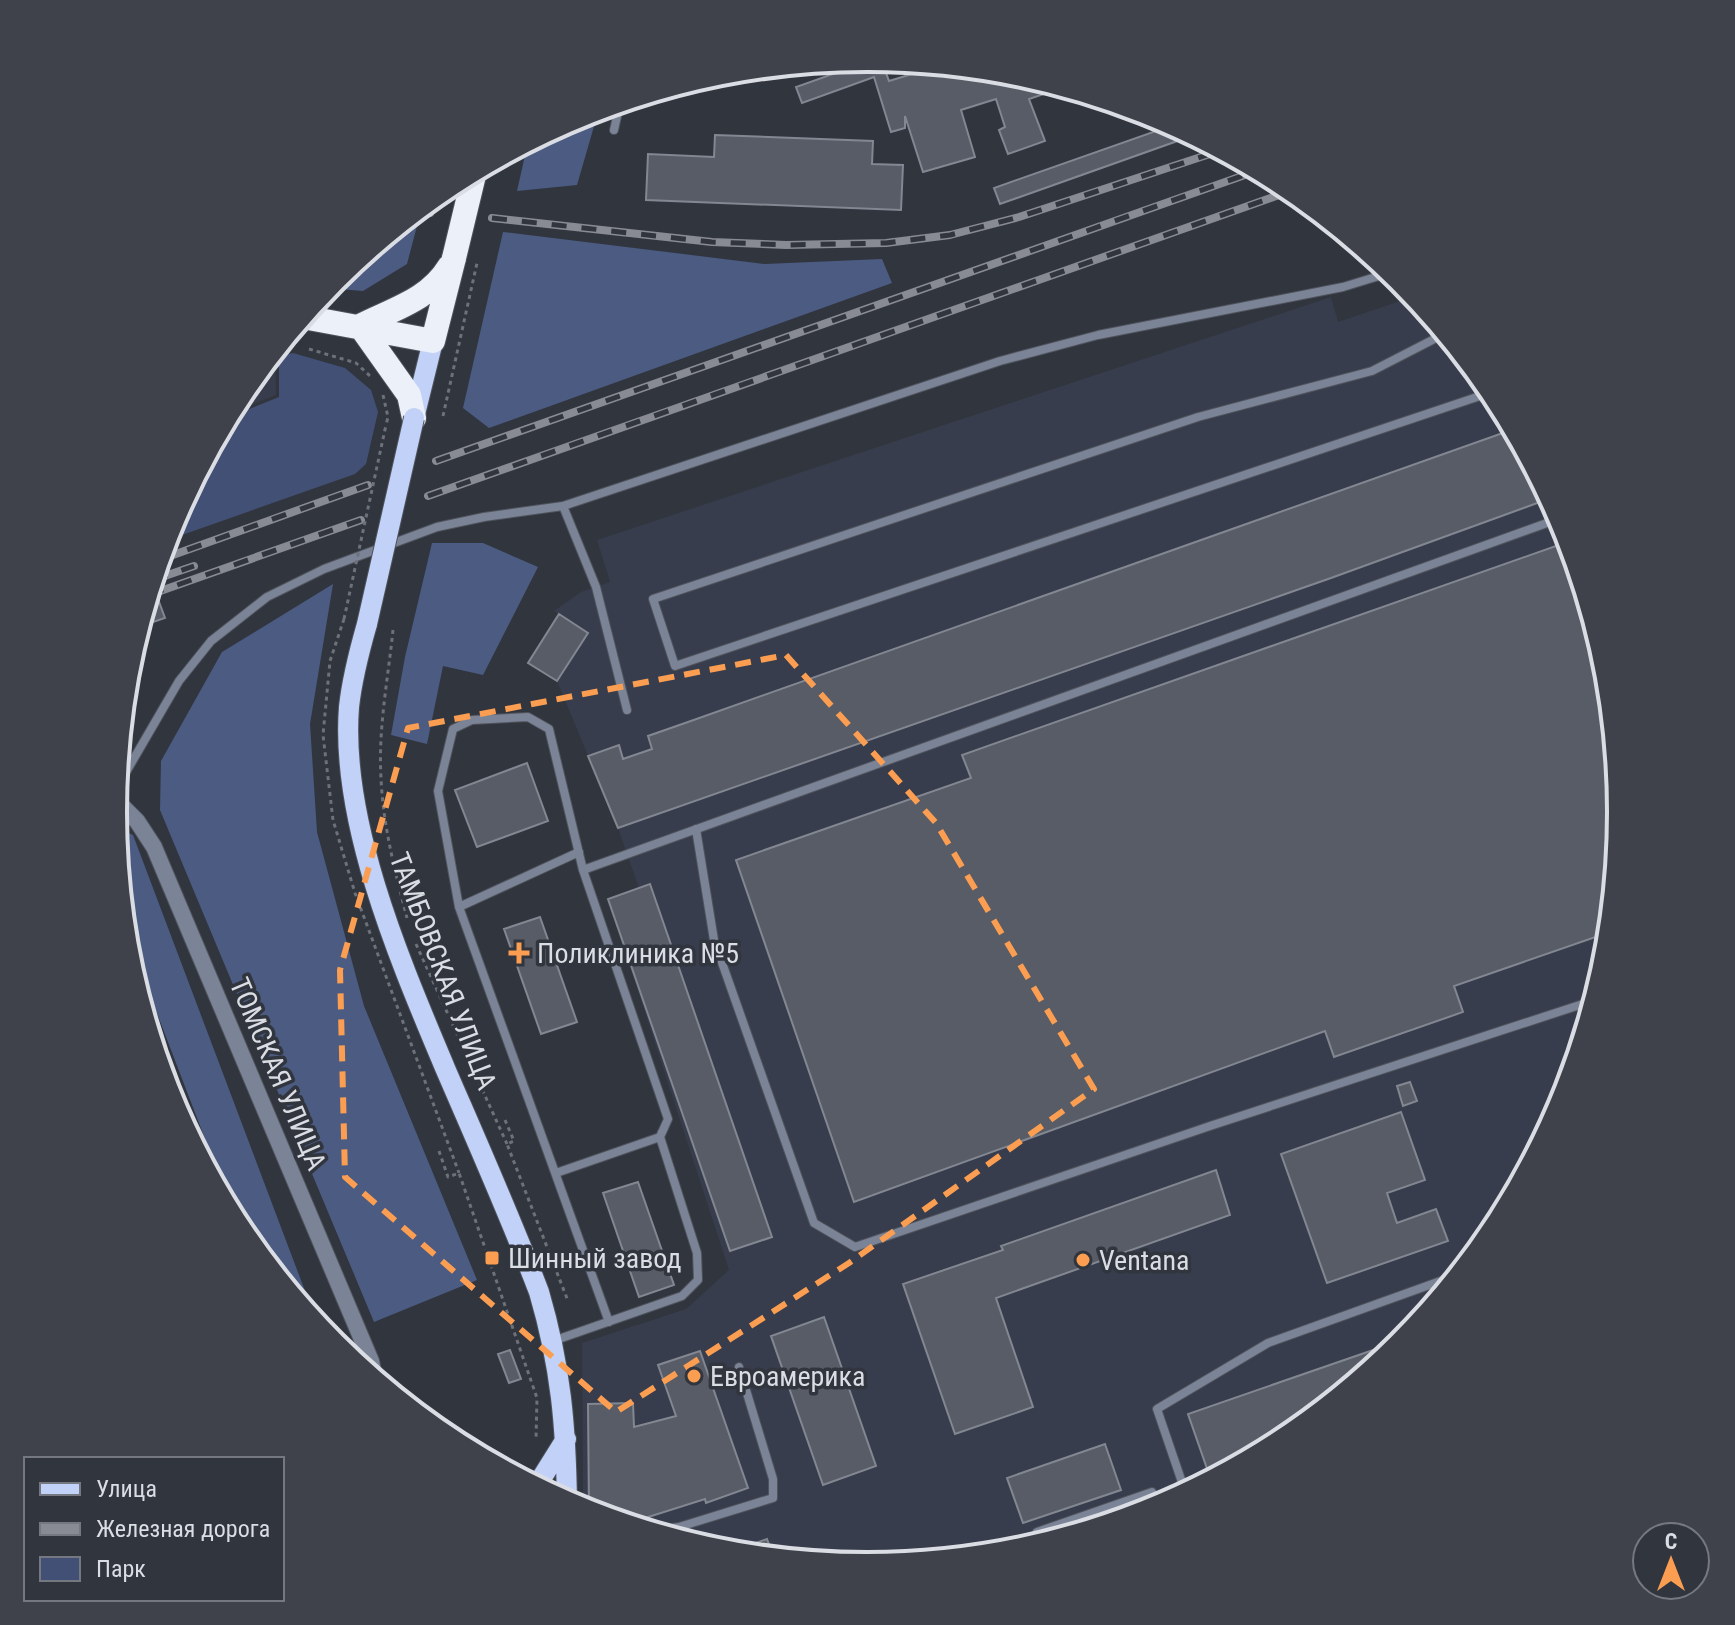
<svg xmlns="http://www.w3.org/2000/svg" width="1735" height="1625" font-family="'Roboto Condensed',sans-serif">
<rect width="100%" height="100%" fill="#31353e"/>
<path fill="#373d4c" d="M1415,296l80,98 70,130 43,142 14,147 -15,147 -43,142 -69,130 -94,114 -115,94 -130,70 -142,43 -147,14 -147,-15 -137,-41 -1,-168 104,-34 43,-39 -121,-371 31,-11 -21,-60 -61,-147 30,-48 -33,-22 27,-19 29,-10 -13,-42 734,-243 7,25z
M270,357h5l1,38 -46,18 10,-20z"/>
<path fill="#415074" d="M293,353l52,15 26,22 7,22 -12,52 -11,10 -190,67 6,-18 56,-105 52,-21v-41z"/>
<path fill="#4b5b82" d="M599,109l-22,76 -60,6 11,-49 51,-27z
M400,225l17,1 -10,38 -44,27 -36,-3 7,-9z
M503,232l262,32 117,-5 10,24 -403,145 -26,-20z
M432,543h51l55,24 -55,108 -40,-9 -16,78 -36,-9 14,-78z
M333,584l-23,140 7,108 47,174 113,274 -103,42 -214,-512 1,-49 61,-109z
M114,827l19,8 186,493 -78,-95 -117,-306z"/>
<path fill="#585c66" stroke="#828792" stroke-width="2" d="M875,59h6l8,22 36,-11 -1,-3 8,-3 55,6 5,13 28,-9 44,13 -35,12 16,42 -37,13 -9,-24 6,-3 -9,-28 -35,11 14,47 -52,15 -18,-56v12l-14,4 -17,-55 -72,26 -6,-16z
M1173,125l7,3 3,11 -183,65 -6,-16z
M715,135l158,6 -1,23 31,1 -2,45 -255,-10 2,-46 66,3z
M1514,429l37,69 -220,80 -713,250 -30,-72 31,-11 4,14 29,-10 -4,-13 40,-14z
M1570,541l38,125 14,147 -12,119 -156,54 9,26 -129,45 -9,-26 -471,171 -118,-342 235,-82 -9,-23z
M158,599l7,19 -26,9 7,-24z
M559,614l29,19 -31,48 -29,-18z
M527,763l21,58 -71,26 -22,-57z
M650,884l122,353 -42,14 -122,-352z
M540,917l37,105 -36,12 -37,-105z
M1410,1082l7,19 -14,5 -6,-20z
M1401,1112l24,68 -38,13 10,30 39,-14 12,32 -121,42 -46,-129z
M1216,1170l14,45 -234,83 37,109 -78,27 -52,-150 100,-34 -2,-4z
M638,1182l36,103 -35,12 -36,-104z
M824,1317l52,149 -53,19 -52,-149z
M1408,1338l-7,8 -115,94 -75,40 -23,-66z
M510,1350l11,29 -12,4 -11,-29z
M700,1351l48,137 -42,15 -1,-4 -63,20h-33l-20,-6 -1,-109 45,-1 1,24 42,-11 -18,-51z
M1105,1444l16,46 -98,33 -16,-45z
M767,1539l7,19 -47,-5z"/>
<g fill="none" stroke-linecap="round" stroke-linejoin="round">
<defs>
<path id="lane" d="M614,130l6,-27
M1446,333l-74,38 -174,46 -545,182 22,67 808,-271
M563,506l33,81 31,123
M115,791l64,-110 32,-40 56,-44 57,-28 113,-42 47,-10 79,-11 437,-145 98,-26 245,-48 49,-15
M696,829l18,111 100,283 41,24 355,-121 385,-126
M583,870l978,-352
M459,907l120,-55
M556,1173l104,-36 2,-5
M553,1341l129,-45 16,-16 -1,-27 -37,-116 8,-18 -85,-249 -34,-141 -21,-12 -56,3 -19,9 -15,62 21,116 150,415
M1186,1494l-29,-85 111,-66 192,-69
M679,1527l94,-29v-19l-34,-112
M650,1531l29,-4 5,15
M1037,1532l115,-40 6,17"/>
<path id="street" d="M114,798l23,23 17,26 217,514 4,19"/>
<path id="primary" d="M414,418l19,-77
M367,624c-8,28 -15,55 -18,83 -9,116 52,256 96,361 32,74 65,148 94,224 22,75 27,134 28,212
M534,1486l7,-7 25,-40"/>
<path id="highway" d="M303,317l130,24 21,-83
M360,326c33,-17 69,-26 89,-59
M360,326l49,69 5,23"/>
</defs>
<use href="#lane" stroke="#4f535c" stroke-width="10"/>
<use href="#street" stroke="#4f535c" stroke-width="18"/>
<use href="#primary" stroke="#4f535c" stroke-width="22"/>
<use href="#highway" stroke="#4f535c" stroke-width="26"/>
<path stroke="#6d7179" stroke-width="3" stroke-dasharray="4 4" stroke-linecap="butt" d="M309,349l47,14 14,13
M383,395l5,22 -2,8
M443,416l34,-153
M344,619l-14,42 -7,74 10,85 22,73 104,280
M393,630c-5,49 -15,99 -12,148 2,48 14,93 26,140
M416,944l91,200
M505,1120l9,21 -7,3 61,157
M439,1151l9,26 11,-4 78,225 -1,41"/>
<use href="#lane" stroke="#7b8396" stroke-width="8"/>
<use href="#street" stroke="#7b8396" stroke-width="16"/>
<use href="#primary" stroke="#c1d1f7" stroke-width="20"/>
<use href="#highway" stroke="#ecf0f9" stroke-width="24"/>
<defs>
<path id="rail" d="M415,212l15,1
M492,218l220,24 74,3 100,-2 64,-8 69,-18 203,-67
M436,461l823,-291
M428,496l865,-306
M159,560l209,-75
M153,580l41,-14
M149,595l212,-75"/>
</defs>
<use href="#rail" stroke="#888b93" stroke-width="8"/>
<use href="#rail" stroke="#31353e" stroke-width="5" stroke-dasharray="15" stroke-linecap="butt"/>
<defs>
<path id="primary-bridge" d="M367,624l47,-206"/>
<path id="highway-bridge" d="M454,258l21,-87"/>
</defs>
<use href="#primary-bridge" stroke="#4f535c" stroke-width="22" stroke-linecap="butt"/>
<use href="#highway-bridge" stroke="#4f535c" stroke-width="26" stroke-linecap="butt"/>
<path stroke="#6d7179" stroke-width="3" stroke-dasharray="4 4" stroke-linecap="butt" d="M344,619l42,-194"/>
<use href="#primary-bridge" stroke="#c1d1f7" stroke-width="20"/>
<use href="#highway-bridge" stroke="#ecf0f9" stroke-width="24"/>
</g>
<path fill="none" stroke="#fc9e52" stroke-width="6" stroke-dasharray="16 10" stroke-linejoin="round" d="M786,655l150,168 158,266 -245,174 -233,149 -271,-235 -5,-207 68,-242z"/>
<g fill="#fc9e52" stroke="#31353e" stroke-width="3">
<path d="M515 941h8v8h8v8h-8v8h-8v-8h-8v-8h8z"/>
<rect x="484" y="1250" width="16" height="16" rx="4"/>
<circle cx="1083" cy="1260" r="8"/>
<circle cx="694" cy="1376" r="8"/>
</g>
<g text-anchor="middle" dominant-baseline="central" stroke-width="7" stroke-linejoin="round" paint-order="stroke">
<g font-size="28" fill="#dadde3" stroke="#31353e" text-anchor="start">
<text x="537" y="953">Поликлиника №5</text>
<text x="508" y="1258">Шинный завод</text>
<text x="1099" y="1260">Ventana</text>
<text x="710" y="1376">Евроамерика</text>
</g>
<g font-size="28" fill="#dadde3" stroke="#31353e">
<text transform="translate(443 971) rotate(69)">ТАМБОВСКАЯ УЛИЦА</text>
<text transform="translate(278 1074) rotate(67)">ТОМСКАЯ УЛИЦА</text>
</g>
</g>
<path d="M0 0H1735V1625H0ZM127 812a740 740 0 1 1 1480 0a740 740 0 1 1-1480 0Z" fill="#3f424b" fill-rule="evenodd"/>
<path fill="none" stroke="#dadde3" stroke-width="4" d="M127 812a740 740 0 1 1 1480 0a740 740 0 1 1-1480 0Z"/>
<rect x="24" y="1457" width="260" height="144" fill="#31353e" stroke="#757880" stroke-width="2"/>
<rect x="40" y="1483" width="40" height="12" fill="#c1d1f7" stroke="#757880" stroke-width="2"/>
<text x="96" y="1497" font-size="24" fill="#dadde3">Улица</text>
<rect x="40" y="1523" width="40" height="12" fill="#888b93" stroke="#757880" stroke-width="2"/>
<text x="96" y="1537" font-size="24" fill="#dadde3">Железная дорога</text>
<rect x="40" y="1557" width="40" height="24" fill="#415074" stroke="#757880" stroke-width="2"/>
<text x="96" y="1577" font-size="24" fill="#dadde3">Парк</text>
<g transform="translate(1671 1561)"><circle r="38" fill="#31353e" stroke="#757880" stroke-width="2"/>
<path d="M0-6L14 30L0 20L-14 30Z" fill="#fc9e52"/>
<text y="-12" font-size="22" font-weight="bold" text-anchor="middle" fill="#dadde3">С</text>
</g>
</svg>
